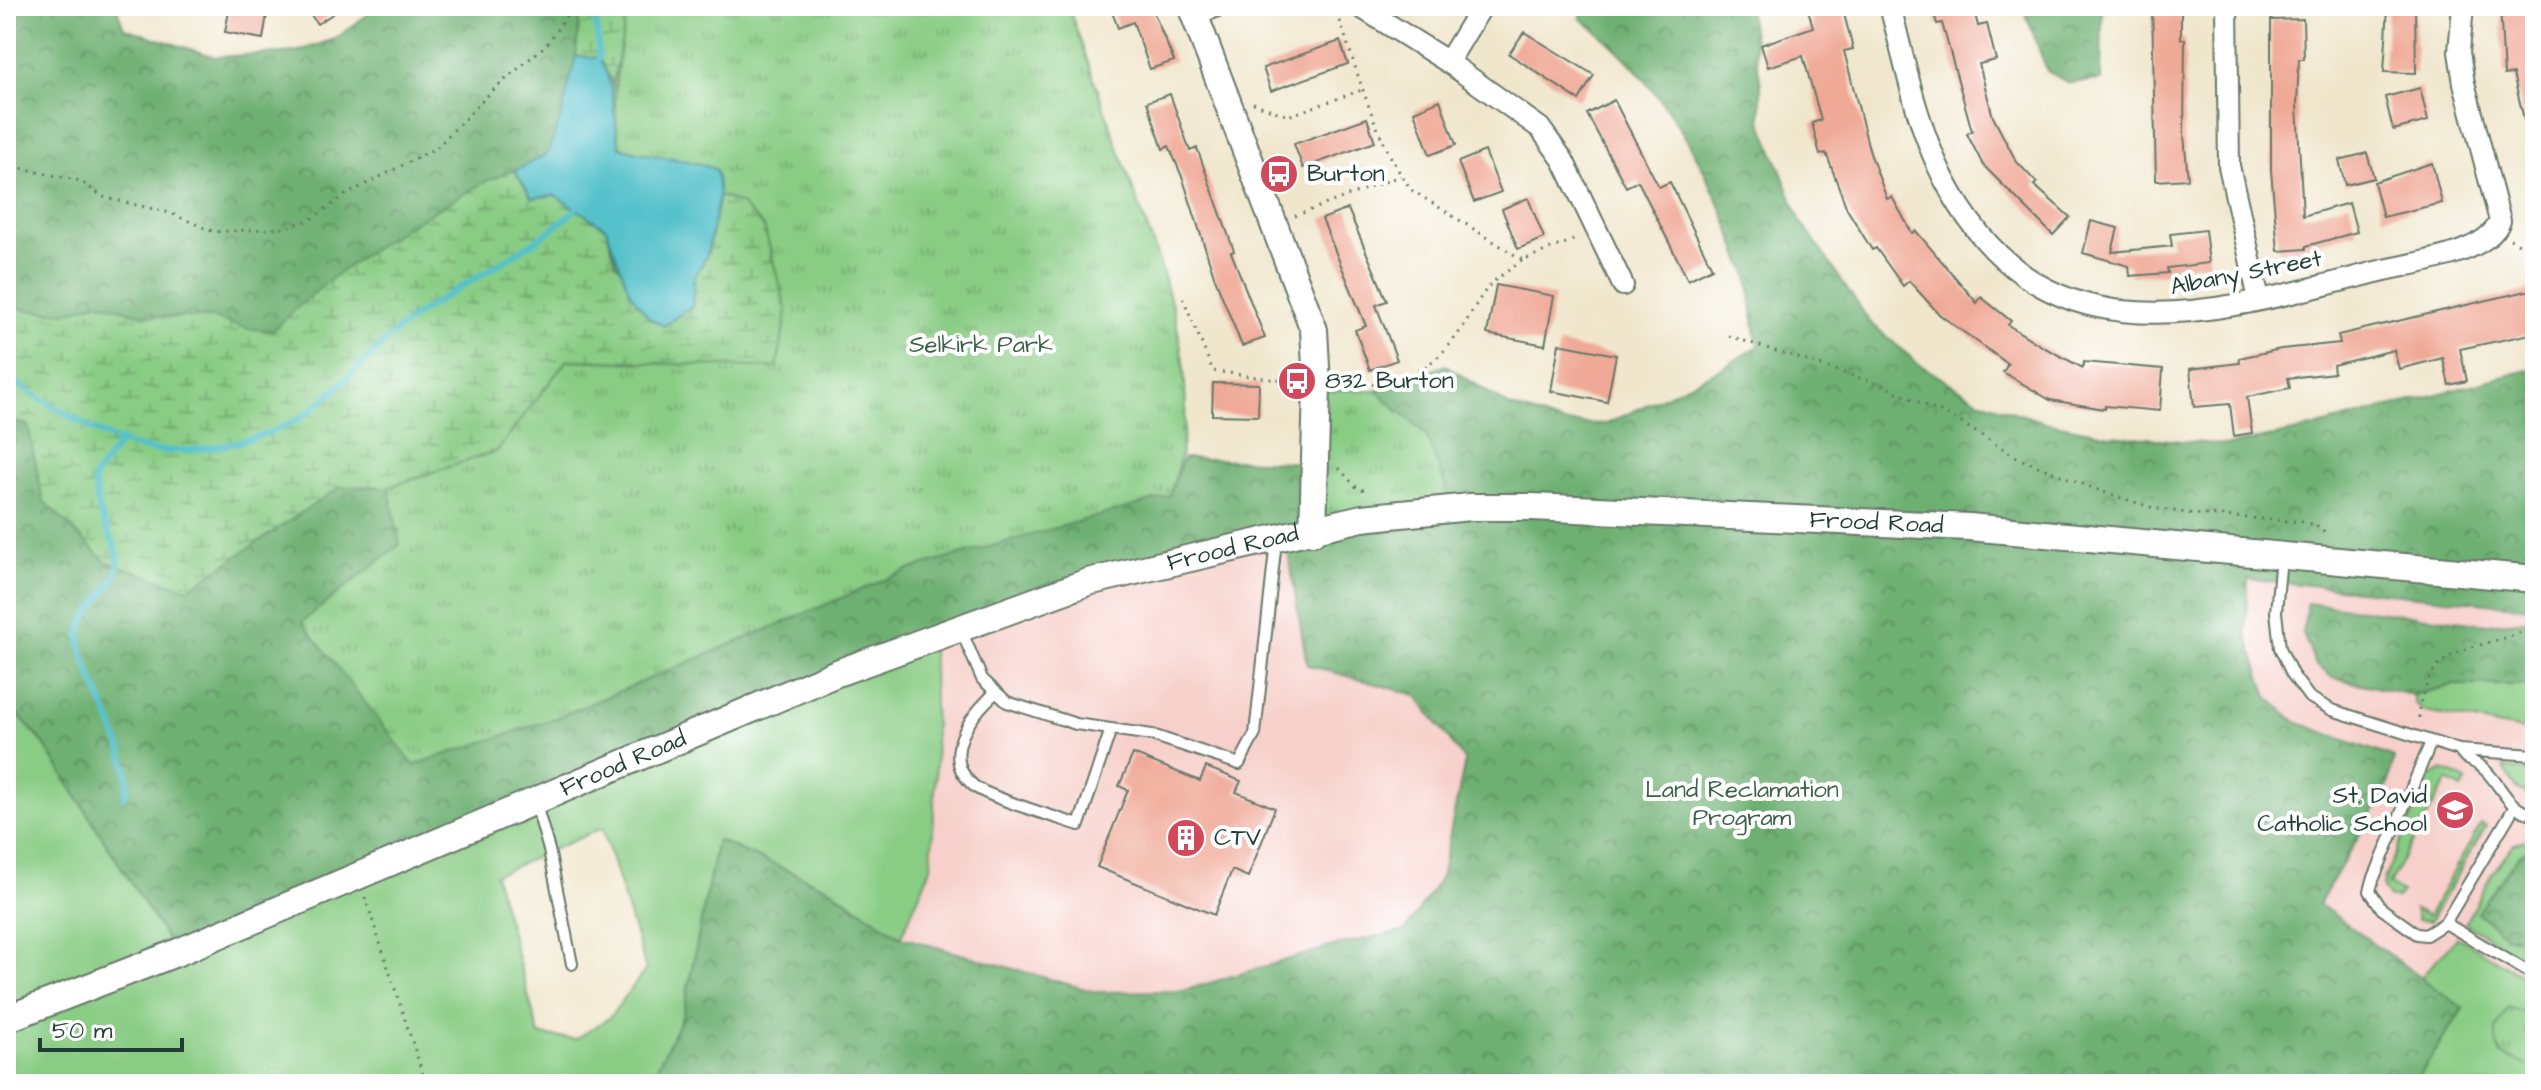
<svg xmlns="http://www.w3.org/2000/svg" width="2541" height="1090" font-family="'Architects Daughter',sans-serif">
<defs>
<pattern id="forest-crowns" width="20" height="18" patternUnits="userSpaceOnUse" patternTransform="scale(2)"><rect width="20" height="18" fill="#6eb072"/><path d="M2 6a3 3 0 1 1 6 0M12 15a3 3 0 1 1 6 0" fill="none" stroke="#5a905e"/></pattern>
<pattern id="wetland-marsh" width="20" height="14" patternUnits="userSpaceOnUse" patternTransform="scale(2)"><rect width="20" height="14" fill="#89cc84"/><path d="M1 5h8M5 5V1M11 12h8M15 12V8" fill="none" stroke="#6fa76d"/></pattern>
<pattern id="park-tufts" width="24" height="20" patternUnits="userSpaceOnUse" patternTransform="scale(2)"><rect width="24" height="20" fill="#89cc84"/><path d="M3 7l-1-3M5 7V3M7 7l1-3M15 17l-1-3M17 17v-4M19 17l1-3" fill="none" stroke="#6fa76d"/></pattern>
</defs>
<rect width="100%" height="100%" fill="#fff"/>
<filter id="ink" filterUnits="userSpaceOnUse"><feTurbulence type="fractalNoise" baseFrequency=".0125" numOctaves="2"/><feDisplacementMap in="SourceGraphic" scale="16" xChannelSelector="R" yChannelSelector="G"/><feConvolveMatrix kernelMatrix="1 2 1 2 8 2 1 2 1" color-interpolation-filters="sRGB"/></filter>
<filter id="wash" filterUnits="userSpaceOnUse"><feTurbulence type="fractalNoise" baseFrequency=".006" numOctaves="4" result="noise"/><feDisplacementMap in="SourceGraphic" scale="32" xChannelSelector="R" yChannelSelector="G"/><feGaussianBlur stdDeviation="1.8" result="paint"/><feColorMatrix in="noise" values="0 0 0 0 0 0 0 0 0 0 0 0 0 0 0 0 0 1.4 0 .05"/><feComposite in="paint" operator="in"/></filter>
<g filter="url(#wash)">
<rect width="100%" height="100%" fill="#f0e6cc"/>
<path fill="#f7d0cb" d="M1286,539l21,126 109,30 49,66 -24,116 -36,54 -69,14 -153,46 -87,1 -195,-55 30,-70 5,-99 -4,-131z
M2248,579l287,29v476l-72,-76 -144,-104 42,-70 32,-76 -97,-36 -28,-25 -22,-64z"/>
<path fill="#89cc84" stroke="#54845c" stroke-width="2" fill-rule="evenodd" d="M932,637l4,131 -5,100 -30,69 -71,-48 -113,-49 -34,175 -34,69h-643v-382l36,39 134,213zM602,828l44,141 -36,48 -34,22 -37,-4 -44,-160z
M2454,685h81v47l-110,-20 -10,-8 -2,-9z
M2503,767l32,6v25l-18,-9z
M2443,770l24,11 -5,8 -15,-8 -58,103 13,8 -5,6h-8l-6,-9 1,-10 45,-101z
M2481,824l5,2 -56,95 -13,-1 -2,-11 13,7z
M2535,838v7l-16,10 12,83 4,-1v16l-5,11 -65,-41 26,-48 23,-31z
M2457,937l78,46v101h-121l49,-75 -43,-31z"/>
<path fill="url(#forest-crowns)" stroke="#467653" stroke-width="2" d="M6,6h110l8,22 91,29 81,-5 39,-13 36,-27 2,-6h255l-15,78 107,111 -319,349 13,220 142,-46 354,-149 259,-73 14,-38 134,5 108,-30 -49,-42 70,-26 63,41 53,17 45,1 114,-55 37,-23c-5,-22 -5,-46 -10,-68 -2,-9 -8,-19 -11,-28 -30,-89 -81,-175 -157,-232l4,-12h164l13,79v35l39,100 70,102 47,41 61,37 66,22 66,13 119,10 74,-15 232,-62v240l-287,-29 -2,54 22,64 28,25 98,36 -6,28 -69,118 144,104 -49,76h-1765l34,-69 34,-175 113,49 71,48 195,55 87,-1 153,-46 69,-14 36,-54 24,-116 -49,-66 -109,-30 -21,-126 -198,44 -912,371 -134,-213 -36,-39z
M2023,6h79l-1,74 -32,3 -22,-12z
M2307,603l181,21 47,-5v66h-81l-41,10 -80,-17 -17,-13 -13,-31z
M2535,845v92h-28l-30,-25 42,-57z"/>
<path fill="url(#wetland-marsh)" stroke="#54845c" stroke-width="2" d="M581,6h47l-15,78 -14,-26 -23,-2z
M515,171l17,27 22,-3 52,33 10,36 76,42 2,-28 13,-23 12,-60 22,9 23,23 23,85 -10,56 -210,-8 -70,91 -108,36h-49l-152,102 -82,-27 -63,-62 -15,-75 -22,-5v-120l18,10 41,3 33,-11 48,14 67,2 36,11 24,1c52,-51 111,-92 175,-127 23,-13 42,-26 67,-32z"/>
<path fill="url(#park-tufts)" stroke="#54845c" stroke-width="2" d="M628,6h440c20,57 41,115 61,172 38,103 81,208 40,318l-259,73 -354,149 -142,47 -112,-143 98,-78 -11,-57 108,-36 70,-91 210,8 10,-56 -23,-85 -23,-23 -22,-9 -3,-25c-31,-14 -64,-11 -96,-23 -11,-49 -1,-92 8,-141z
M1318,389l58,2 49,42 33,85 -144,15z
M2508,1007l27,10v51l-34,-13c-10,-21 -4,-30 7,-48z"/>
<path fill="#54c1cb" stroke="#3a7f80" stroke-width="2" d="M576,56l23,2c19,35 12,53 21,89 33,12 65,9 96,23l3,25 -12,60 -13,23 -2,28 -28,20 -15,-8 -19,-25 -24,-65 -52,-33 -22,3 -17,-27 32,-17 14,-36z"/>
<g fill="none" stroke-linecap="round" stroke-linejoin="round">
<path stroke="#54c1cb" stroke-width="6" d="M595,6l4,52
M6,375c25,20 96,62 126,71 47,14 135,-4 174,-32 43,-31 74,-75 118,-104 50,-34 106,-59 151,-100
M122,440l-28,37c1,13 3,25 6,36 5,17 20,35 18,52 -4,30 -45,49 -37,82 8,37 60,120 43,150"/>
</g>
<g id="blocks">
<path fill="#f0a996" d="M230,6l38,3 -5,30 -38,-7z
M305,6h40l-28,18z
M1110,6h41l23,55 -24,8 -17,-47 -15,6z
M1807,6h35l11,43 -9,2 26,102 17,46 5,-2 20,36 4,-2 61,72 4,-6 30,24 -3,4 35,22 40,21 1,-6 79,7 -3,42 -55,-5v3l-55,-9 -47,-28 5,-8 -68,-49 -31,-34 -6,5 -27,-38 -4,2 -25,-41 -21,-56 -6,2 -8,-32 9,-3 -18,-64 -35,11 -7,-22 52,-18z
M1932,6h41l5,20 9,-2 9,36 -17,4 14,53 23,44 21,22 -3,2 36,32 -17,18 -70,-70 -16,-31 5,-3 -30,-108 -5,1z
M2152,6h29v33h4l-1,96 4,44 -32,2z
M2388,6h27l1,67 -32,-1z
M2500,6h26l9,56v77l-6,1 -16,-66 -9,1z
M2303,19l1,40h-5l-2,46 6,111 46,-13 8,29 -51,14v3l-28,2 -7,-81v-150z
M1524,32l70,43 -15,25 -70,-46z
M1340,41l8,23 -77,27 -8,-23z
M2420,88l8,33 -35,9 -8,-33z
M1170,94l20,57 7,-3 37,103 -3,1 34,86 -23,8 -28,-70 -31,-97 -14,-33 -6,3 -16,-47z
M1440,100l16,45 -26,10 -16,-44z
M1614,100l45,87 11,-5 42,86 -24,12 -50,-99 -12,6 -39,-73z
M1367,118l8,24 -72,26 -9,-24z
M1485,151l16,41 -27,10 -16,-40z
M2367,153l7,25 -29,7 -6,-25z
M2432,163l10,40 -59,14 -9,-35z
M1528,198l16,40 -26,11 -16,-40z
M1348,209l39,92 -11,4 21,55 -27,10 -15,-40 11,-4 -44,-107z
M2091,221l27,7 -6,24 60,-6 -2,-12 35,-4 4,33 -42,5 1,5 -38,3 -1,-10 -46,-13z
M1496,285l58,11 -9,49 -58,-11z
M2535,289v44l-75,16 7,32 -18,4 -6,-27 -44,11 -5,-19 -61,15 1,8 -46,5 2,10 -43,9 5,36 -18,3 -4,-32 -36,3 -4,-38 50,-6 -1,-5 42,-9 59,-6 -2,-8z
M1559,344l57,11 -9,47 -56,-11z
M1213,383l46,1 -1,32 -46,-1z
M1133,754l67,27 6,-14 35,14 -5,11 39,16 -27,69 -16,-7 -18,45 -117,-48 31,-77 -9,-4z"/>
</g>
</g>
<g filter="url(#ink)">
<use href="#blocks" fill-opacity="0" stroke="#687869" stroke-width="2"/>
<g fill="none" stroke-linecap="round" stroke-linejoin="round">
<defs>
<path id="service" d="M2281,557l-5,55 4,36 12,26 17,23 23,13 127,40 76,5
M961,630l21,49 25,23 69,22 76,11 87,29 16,-30 21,-193
M996,692c-24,22 -58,64 -22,94 13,11 84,32 105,39l32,-96
M2431,742l-58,138 -3,11 12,18 35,25 9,1 19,-12 70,-117
M2459,750c6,11 17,11 25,19 17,15 25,44 51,45
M535,801l14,49 23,114
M2445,923l90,53"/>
<path id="minor" d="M1359,6l89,56 92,66 23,32 60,125
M1890,6c15,57 27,120 54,173 98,189 267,135 432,93 34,-9 110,-16 124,-51l-36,-138 -5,-31 4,-46
M2227,6l2,160 30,133
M1194,15l24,-9
M1448,62l34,-56"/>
<g id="tertiary">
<path d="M1191,6l123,324 3,55 -4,147"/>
<path id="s1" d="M6,1019l170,-66 661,-280 251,-91 274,-64 108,-11h62l437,20 566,52"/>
</g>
</defs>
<use href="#service" stroke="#687869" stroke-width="14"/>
<use href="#minor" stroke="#687869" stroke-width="24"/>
<use href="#tertiary" stroke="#687869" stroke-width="30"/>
<path stroke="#687869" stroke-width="3" stroke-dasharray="2 6" stroke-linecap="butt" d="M1335,6c19,54 42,143 78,185l110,69 55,-22
M1253,103l35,13 77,-27
M6,165l74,16 23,16 67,16 44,19 69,-4 27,-8 37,-26 89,-46 56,-57 55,-47 26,-38
M1295,216l105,-40
M2510,239l25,14
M1183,298l30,73 80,11
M1729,336l153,49 71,33 67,41 83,33 50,16 41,6 111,8 15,5 8,9
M1340,386c55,0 90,-10 122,-58 9,-13 16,-29 27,-42 9,-10 24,-18 34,-26
M1339,468l18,20 11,3
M2419,718c-1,-14 4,-24 9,-36 19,-44 73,-33 107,-58
M365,897l61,187"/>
<use href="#service" stroke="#fff" stroke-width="10"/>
<use href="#minor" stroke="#fff" stroke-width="20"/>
<use href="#tertiary" stroke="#fff" stroke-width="26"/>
</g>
</g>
<defs>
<symbol id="bus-disc" viewBox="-11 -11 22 22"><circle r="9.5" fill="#d1495b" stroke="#fff"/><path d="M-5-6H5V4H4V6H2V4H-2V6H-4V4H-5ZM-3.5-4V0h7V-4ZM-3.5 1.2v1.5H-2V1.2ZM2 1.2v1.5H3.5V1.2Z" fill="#fff"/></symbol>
<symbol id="school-disc" viewBox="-11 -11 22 22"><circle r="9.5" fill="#d1495b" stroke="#fff"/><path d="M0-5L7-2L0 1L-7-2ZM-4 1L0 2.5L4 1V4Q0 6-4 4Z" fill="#fff"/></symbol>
<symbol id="building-disc" viewBox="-11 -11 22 22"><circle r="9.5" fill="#d1495b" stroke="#fff"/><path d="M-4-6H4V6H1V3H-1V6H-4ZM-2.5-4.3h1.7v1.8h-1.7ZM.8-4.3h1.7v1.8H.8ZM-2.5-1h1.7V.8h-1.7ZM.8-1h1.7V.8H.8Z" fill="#fff"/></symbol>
</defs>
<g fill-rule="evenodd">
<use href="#bus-disc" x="1257" y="152" width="44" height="44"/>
<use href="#bus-disc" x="1275" y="359" width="44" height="44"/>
<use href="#school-disc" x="2433" y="788" width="44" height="44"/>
<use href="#building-disc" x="1164" y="816" width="44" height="44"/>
</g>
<g text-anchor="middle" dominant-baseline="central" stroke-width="8" stroke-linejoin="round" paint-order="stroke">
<g font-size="24" fill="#1f3d34" stroke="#fff" text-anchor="start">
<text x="1307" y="174">Burton</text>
<text x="1325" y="381">832 Burton</text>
<text x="2427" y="796" text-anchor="end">St. David<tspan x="2427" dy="28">Catholic School</tspan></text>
<text x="1214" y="838">CTV</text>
</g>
<g font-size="24" fill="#1f3d34" stroke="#fff">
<text transform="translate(2246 273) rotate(-11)">Albany Street</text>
<text stroke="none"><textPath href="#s1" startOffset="1964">Frood Road</textPath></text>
<text stroke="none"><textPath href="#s1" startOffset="1316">Frood Road</textPath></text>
<text stroke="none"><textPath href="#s1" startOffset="668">Frood Road</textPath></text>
</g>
<g font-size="24" fill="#3a6148" stroke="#fff">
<text x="981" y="345">Selkirk Park</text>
<text x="1742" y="790">Land Reclamation<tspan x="1742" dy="28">Program</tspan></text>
</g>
</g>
<rect width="2541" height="1090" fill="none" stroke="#fff" stroke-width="32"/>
<path d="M40 1038v12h142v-12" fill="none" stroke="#1f3d34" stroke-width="4"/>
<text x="52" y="1038" font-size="24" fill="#1f3d34" stroke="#ffffff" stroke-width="6" paint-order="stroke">50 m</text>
</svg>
